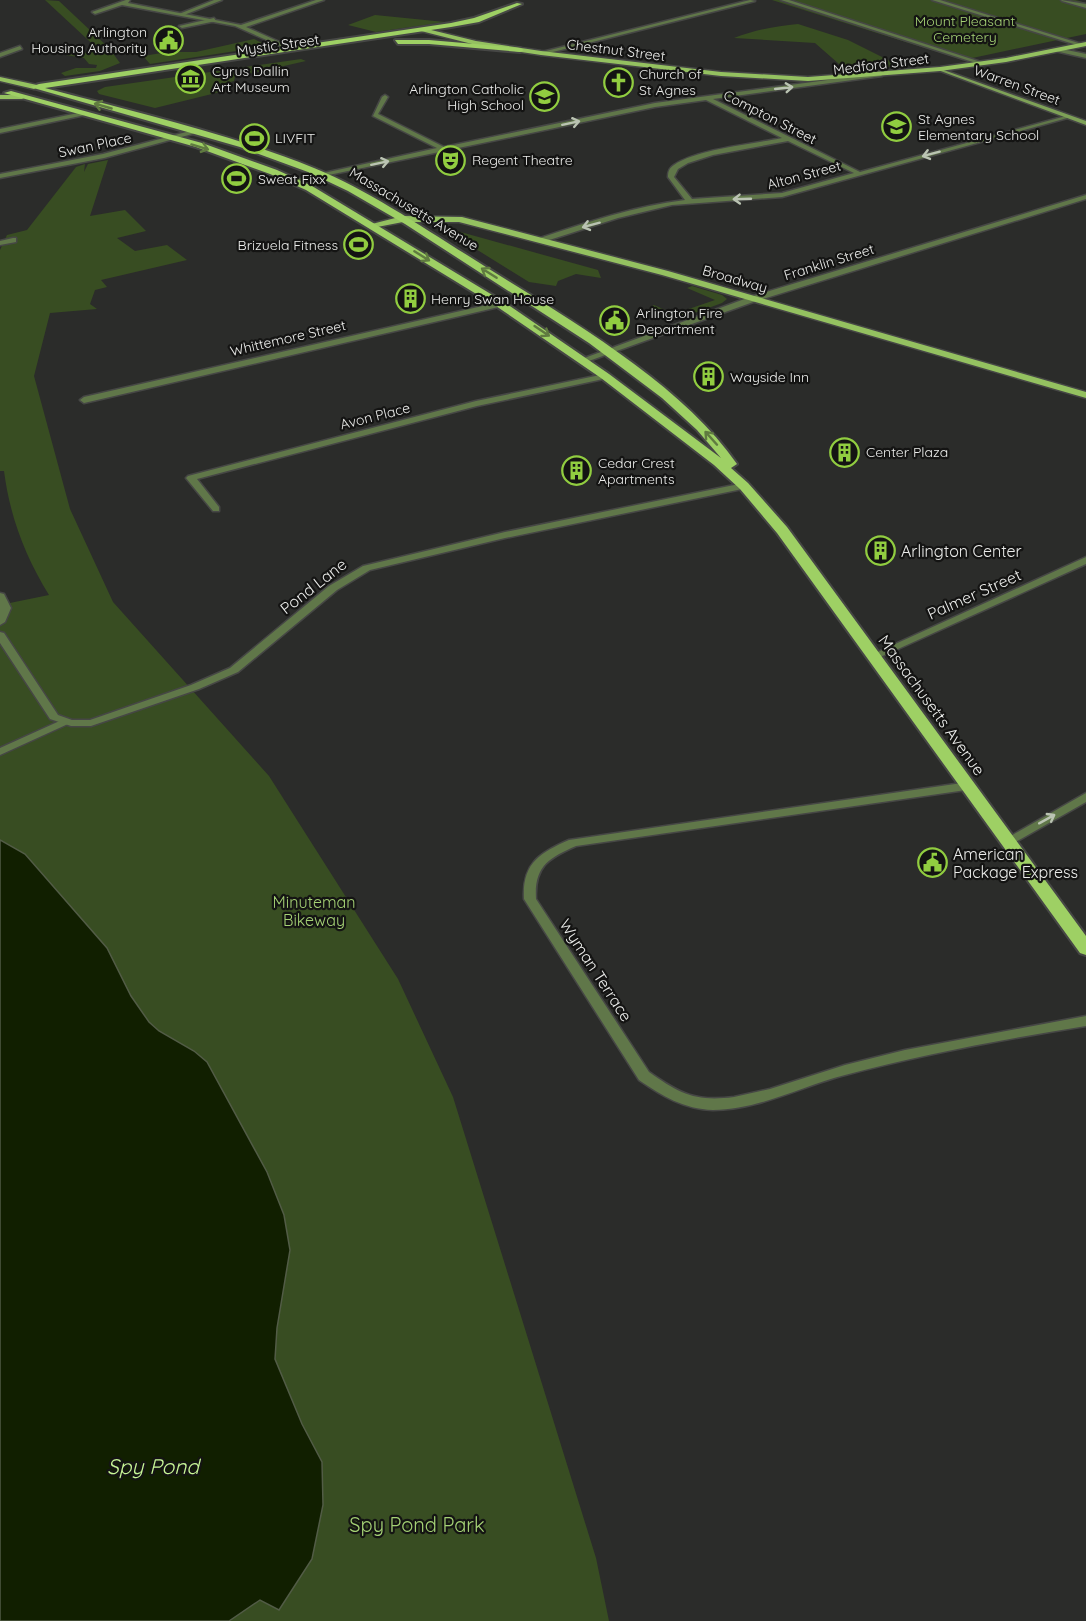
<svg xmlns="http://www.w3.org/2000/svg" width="1086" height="1621" font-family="Quicksand,sans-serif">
<rect width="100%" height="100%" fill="#2b2c2a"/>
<path fill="#384d22" d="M45,0l14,1 50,47 11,15 -20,8 -35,5 -4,-3 15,-5h20l1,-3 -8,-1 -5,-6 -18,-3 34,-4z
M772,0h304l10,3v31l-123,26z
M375,15l70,7 -69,10 -28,-7z
M798,24l50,16 52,26 -53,5 -32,-28 -81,-5c20,-8 42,-12 64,-14z
M254,39l8,4v4l-112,17 -7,-8 25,-4h28z
M301,59l5,2 -71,16 -1,4 -14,4v7l-65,16 -56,-14 -2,-3 8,-4z
M108,160l-18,56 35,-6 21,21 -29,7 18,13 32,-6 20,15 -86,20 6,7 -12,3 -5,14 7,5 -47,4 -16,63 36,133 43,93 156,174 129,203 55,118 143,461 13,63h-380l31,-21 18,10 34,-51 11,-54 -1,-44 -20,-37 -27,-65 9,-144 -17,-43 -60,-110 -13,-11 -35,-20 -10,-9 -18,-26 -24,-48 -82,-94 -25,-14v-235l49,-10c-24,-39 -39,-78 -45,-124h-4v-221l7,-15 20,-5 49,-63 9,-3 -1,8 4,-8z
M457,231l141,39 3,8 -25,-4 -18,7 -2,5 -27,-4 -79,-49z
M692,286l30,9 5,4 -5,4 -44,16 -28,-12 4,-2 20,9 41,-14 -28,-12z"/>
<path fill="#111f00" stroke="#525c46" stroke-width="1.5" d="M0,840l25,14 82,94 24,48 18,26 10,9 35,20 13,11 60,110 17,43 6,35 -13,78 -2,31 27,65 20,38 1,43 -11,54 -33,51 -19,-10 -31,21h-229z"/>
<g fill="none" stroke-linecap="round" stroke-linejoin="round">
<defs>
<path id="service" d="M214,0h8l-38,15 -5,-1z
M781,0h8l195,63 -5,1z
M932,0h8l145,45 -5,1z
M1061,0l25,4v4l-24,-7z
M214,18l2,3 -34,7 -3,-2z
M83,112l2,3 -85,18v-4z
M64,719l6,3 -2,2 -68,31v-7z"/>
<path id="minor" d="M126,0h4l-2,3 113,22 75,-25h8l-78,27 45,20 -2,3 -54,-24 -113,-21 -27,9 -3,-2z
M750,0l5,1 -214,54 -3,-2z
M20,46l2,3 -22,8v-4z
M1057,48l29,6v4l-31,-7z
M880,73l2,3 -169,23 147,73 206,-56 5,1 -289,80 -110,8 -54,13 -75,24h-3v-4c48,-16 95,-32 145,-38l-17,-23c0,-5 1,-9 6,-12 23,-16 80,-21 108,-27l-76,-38 -51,7 -360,75 -3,-2 145,-32 -64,-32 9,-19 3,-2 3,2 -10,17 66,33 211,-44zM788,141l66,32 -72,20 -90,6 -18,-22 4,-8 10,-6 25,-8z
M194,130l2,3 -92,25 -104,20v-4l103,-20z
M1086,195v4l-330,102 -170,61 -7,-2 171,-63z
M13,238h3v4l-16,3v-4z
M500,302l4,2 -1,2 -419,97 -4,-3 4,-3z
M605,374l4,2 -1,2 -131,28 -280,73 22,28v4h-6l-27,-33 2,-2 288,-75z
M744,483l5,3 -2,2 -242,50 -135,32 -33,20 -99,82 -39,17 -108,37h-20l-21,-7 -50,-76v-11l4,1 54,82 14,5h18l101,-35 39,-17 99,-82 34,-20 142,-34z
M1086,557v7l-208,94h-8l-1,-2z
M0,593l4,1 7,14 -6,14 -5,3z
M969,782l6,4 -2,3 -397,57c-28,12 -42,21 -40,53l113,173c31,22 47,30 85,25l36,-8 75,-24 60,-15 181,-34v10c-81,13 -162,28 -241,49 -43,11 -87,35 -132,35 -29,-1 -51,-14 -74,-30l-115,-181c-2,-35 15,-46 45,-59z
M1086,793v9l-74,42 -4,1 -6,-4z"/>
<path id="secondary" d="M938,68l148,53v4l-148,-55z"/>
<path id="primary" d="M423,28l53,13 65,10 180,21 87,5 132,-10 66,-9 80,-16v4l-80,16 -66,9 -132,10 -87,-5 -180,-21 -65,-10 -55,-14z
M0,77l37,8 1,2 -4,2 -34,-8z
M0,95h22l4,2 -4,2h-22z
M403,216l59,1 206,54 418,121v6l-424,-123 -203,-53h-56l-31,6 -4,-3z"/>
<path id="trunk" d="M517,3l5,1 -43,18 -28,5 -406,61c90,24 182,45 269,80 54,22 103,56 153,87 86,55 212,124 270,209l-6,4 17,15 39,44 299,409v19l-6,-2 -303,-420 -37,-44 -26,-24 -113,-87 -105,-72 -190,-116 -36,-16 -74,-27 -192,-54 7,-2 191,52 75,27 35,16 192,116 105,72 112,84 -24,-28 -35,-32 -73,-55 -184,-119 -57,-33 -40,-19 -68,-25 -210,-60 9,-3 412,-61 23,-5z
M395,40h34l91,8 4,2 -4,2 -91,-8h-31z"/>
</defs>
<use href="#service" stroke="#464745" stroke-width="3"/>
<use href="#minor" stroke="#464745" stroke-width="3"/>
<use href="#secondary" stroke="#464745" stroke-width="3"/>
<use href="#primary" stroke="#464745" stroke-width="3"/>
<use href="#trunk" stroke="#464745" stroke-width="4"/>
<use href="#service" fill="#607749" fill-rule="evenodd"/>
<use href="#minor" fill="#607749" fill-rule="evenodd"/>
<use href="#secondary" fill="#7ea157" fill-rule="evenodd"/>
<use href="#primary" fill="#94c160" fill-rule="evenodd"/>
<use href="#trunk" fill="#9ed064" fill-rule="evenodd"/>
</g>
<defs><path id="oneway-shaft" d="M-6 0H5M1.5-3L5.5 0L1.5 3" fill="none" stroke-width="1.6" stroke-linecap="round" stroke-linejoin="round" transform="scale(1.5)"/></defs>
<g stroke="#bac3b2">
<use href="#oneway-shaft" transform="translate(784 88) rotate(-6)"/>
<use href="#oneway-shaft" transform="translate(571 123) rotate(-12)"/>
<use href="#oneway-shaft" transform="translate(931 154) rotate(165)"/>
<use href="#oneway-shaft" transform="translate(380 163) rotate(-12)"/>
<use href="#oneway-shaft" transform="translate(742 199) rotate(178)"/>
<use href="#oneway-shaft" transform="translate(591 225) rotate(165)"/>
<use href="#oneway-shaft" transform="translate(1047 819) rotate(-29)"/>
</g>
<g stroke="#607b40">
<use href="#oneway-shaft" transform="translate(103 106) rotate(-164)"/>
<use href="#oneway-shaft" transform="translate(200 147) rotate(17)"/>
<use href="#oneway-shaft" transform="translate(422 256) rotate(32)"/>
<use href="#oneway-shaft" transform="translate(489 273) rotate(-148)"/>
<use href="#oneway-shaft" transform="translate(542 331) rotate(34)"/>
<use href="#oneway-shaft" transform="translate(711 438) rotate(-132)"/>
</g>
<defs>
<symbol id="civic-ring" viewBox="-11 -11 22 22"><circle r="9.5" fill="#141413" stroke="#91cd40" stroke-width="1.5"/><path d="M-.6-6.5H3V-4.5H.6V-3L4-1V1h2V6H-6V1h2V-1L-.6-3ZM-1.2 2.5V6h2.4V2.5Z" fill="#91cd40"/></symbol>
<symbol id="museum-ring" viewBox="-11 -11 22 22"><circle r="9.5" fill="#141413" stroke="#91cd40" stroke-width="1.5"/><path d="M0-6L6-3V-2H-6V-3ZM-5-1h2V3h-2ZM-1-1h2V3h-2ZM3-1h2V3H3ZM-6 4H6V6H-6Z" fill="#91cd40"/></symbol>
<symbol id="church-ring" viewBox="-11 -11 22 22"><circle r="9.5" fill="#141413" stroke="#91cd40" stroke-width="1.5"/><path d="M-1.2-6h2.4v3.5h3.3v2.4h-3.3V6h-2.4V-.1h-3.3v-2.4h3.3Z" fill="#91cd40"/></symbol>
<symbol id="school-ring" viewBox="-11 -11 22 22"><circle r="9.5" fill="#141413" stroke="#91cd40" stroke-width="1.5"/><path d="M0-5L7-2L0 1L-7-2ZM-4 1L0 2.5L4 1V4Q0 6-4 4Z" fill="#91cd40"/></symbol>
<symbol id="stadium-ring" viewBox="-11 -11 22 22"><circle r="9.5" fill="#141413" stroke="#91cd40" stroke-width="1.5"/><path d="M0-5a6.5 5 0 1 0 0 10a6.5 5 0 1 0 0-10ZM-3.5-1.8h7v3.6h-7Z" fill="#91cd40"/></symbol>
<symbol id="theatre-ring" viewBox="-11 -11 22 22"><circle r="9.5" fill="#141413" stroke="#91cd40" stroke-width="1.5"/><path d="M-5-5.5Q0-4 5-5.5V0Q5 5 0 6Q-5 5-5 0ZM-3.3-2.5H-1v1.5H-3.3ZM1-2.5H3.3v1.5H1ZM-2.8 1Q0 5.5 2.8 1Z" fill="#91cd40"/></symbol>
<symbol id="building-ring" viewBox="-11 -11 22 22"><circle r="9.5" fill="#141413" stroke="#91cd40" stroke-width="1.5"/><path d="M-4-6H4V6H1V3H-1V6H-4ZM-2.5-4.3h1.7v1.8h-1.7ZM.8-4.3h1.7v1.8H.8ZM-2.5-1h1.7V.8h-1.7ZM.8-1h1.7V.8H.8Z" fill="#91cd40"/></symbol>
</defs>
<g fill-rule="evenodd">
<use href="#civic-ring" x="152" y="24" width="33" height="33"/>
<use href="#museum-ring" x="174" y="62" width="33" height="33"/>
<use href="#church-ring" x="602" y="66" width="33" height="33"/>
<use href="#school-ring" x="528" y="80" width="33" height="33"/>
<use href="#school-ring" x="880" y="110" width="33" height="33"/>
<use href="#stadium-ring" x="238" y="122" width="33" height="33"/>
<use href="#theatre-ring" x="434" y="144" width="33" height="33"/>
<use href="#stadium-ring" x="220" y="162" width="33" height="33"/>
<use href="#stadium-ring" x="342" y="228" width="33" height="33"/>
<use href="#building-ring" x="394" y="282" width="33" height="33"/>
<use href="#civic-ring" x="598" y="304" width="33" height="33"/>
<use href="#building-ring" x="692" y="360" width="33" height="33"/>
<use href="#building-ring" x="828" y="436" width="33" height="33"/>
<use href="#building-ring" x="560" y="454" width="33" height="33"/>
<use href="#building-ring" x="864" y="534" width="33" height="33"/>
<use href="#civic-ring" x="916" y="846" width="33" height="33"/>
</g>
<g text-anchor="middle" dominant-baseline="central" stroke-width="4.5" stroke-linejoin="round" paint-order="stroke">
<g font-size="14" fill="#a5d275" stroke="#141413">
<text x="965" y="21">Mount Pleasant<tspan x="965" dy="16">Cemetery</tspan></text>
</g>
<g font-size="14" fill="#ebecea" stroke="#141413" text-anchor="start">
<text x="147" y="32" text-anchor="end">Arlington<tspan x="147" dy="16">Housing Authority</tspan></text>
<text x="212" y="71">Cyrus Dallin<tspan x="212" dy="16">Art Museum</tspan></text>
<text x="639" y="74">Church of<tspan x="639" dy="16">St Agnes</tspan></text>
<text x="524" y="89" text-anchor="end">Arlington Catholic<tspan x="524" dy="16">High School</tspan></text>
<text x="918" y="119">St Agnes<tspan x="918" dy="16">Elementary School</tspan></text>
<text x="275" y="138">LIVFIT</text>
<text x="472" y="160">Regent Theatre</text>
<text x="258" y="179">Sweat Fixx</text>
<text x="338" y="245" text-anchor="end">Brizuela Fitness</text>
<text x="431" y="299">Henry Swan House</text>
<text x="636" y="313">Arlington Fire<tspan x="636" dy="16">Department</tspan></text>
<text x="730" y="377">Wayside Inn</text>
<text x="866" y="452">Center Plaza</text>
<text x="598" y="463">Cedar Crest<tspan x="598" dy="16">Apartments</tspan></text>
</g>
<g font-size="14" fill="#ebecea" stroke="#141413">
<text transform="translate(278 45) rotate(-8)">Mystic Street</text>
<text transform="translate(616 50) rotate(7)">Chestnut Street</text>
<text transform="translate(881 64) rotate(-7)">Medford Street</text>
<text transform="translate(1017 85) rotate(20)">Warren Street</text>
<text transform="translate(770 117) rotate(27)">Compton Street</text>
<text transform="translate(95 145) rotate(-12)">Swan Place</text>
<text transform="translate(804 175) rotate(-15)">Alton Street</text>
<text transform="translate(414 209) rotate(31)">Massachusetts Avenue</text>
<text transform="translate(829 262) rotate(-17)">Franklin Street</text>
<text transform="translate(735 279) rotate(16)">Broadway</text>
<text transform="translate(288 338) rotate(-13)">Whittemore Street</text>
<text transform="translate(375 416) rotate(-14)">Avon Place</text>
</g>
<g font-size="16" fill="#ebecea" stroke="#141413" text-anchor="start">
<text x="901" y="551">Arlington Center</text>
<text x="953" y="854">American<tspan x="953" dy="18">Package Express</tspan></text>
</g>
<g font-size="16" fill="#ebecea" stroke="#141413">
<text transform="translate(313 586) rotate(-38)">Pond Lane</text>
<text transform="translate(974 594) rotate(-24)">Palmer Street</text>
<text transform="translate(932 705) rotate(54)">Massachusetts Avenue</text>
<text transform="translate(596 970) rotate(57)">Wyman Terrace</text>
</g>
<g font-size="16" fill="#a5d275" stroke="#141413">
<text x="314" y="902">Minuteman<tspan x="314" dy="18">Bikeway</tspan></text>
</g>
<g font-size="20" fill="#a5d275" stroke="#141413">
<text x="417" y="1524">Spy Pond Park</text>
</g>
<g font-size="21" font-style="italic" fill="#c8f697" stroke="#141413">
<text x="153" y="1466">Spy Pond</text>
</g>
</g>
</svg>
